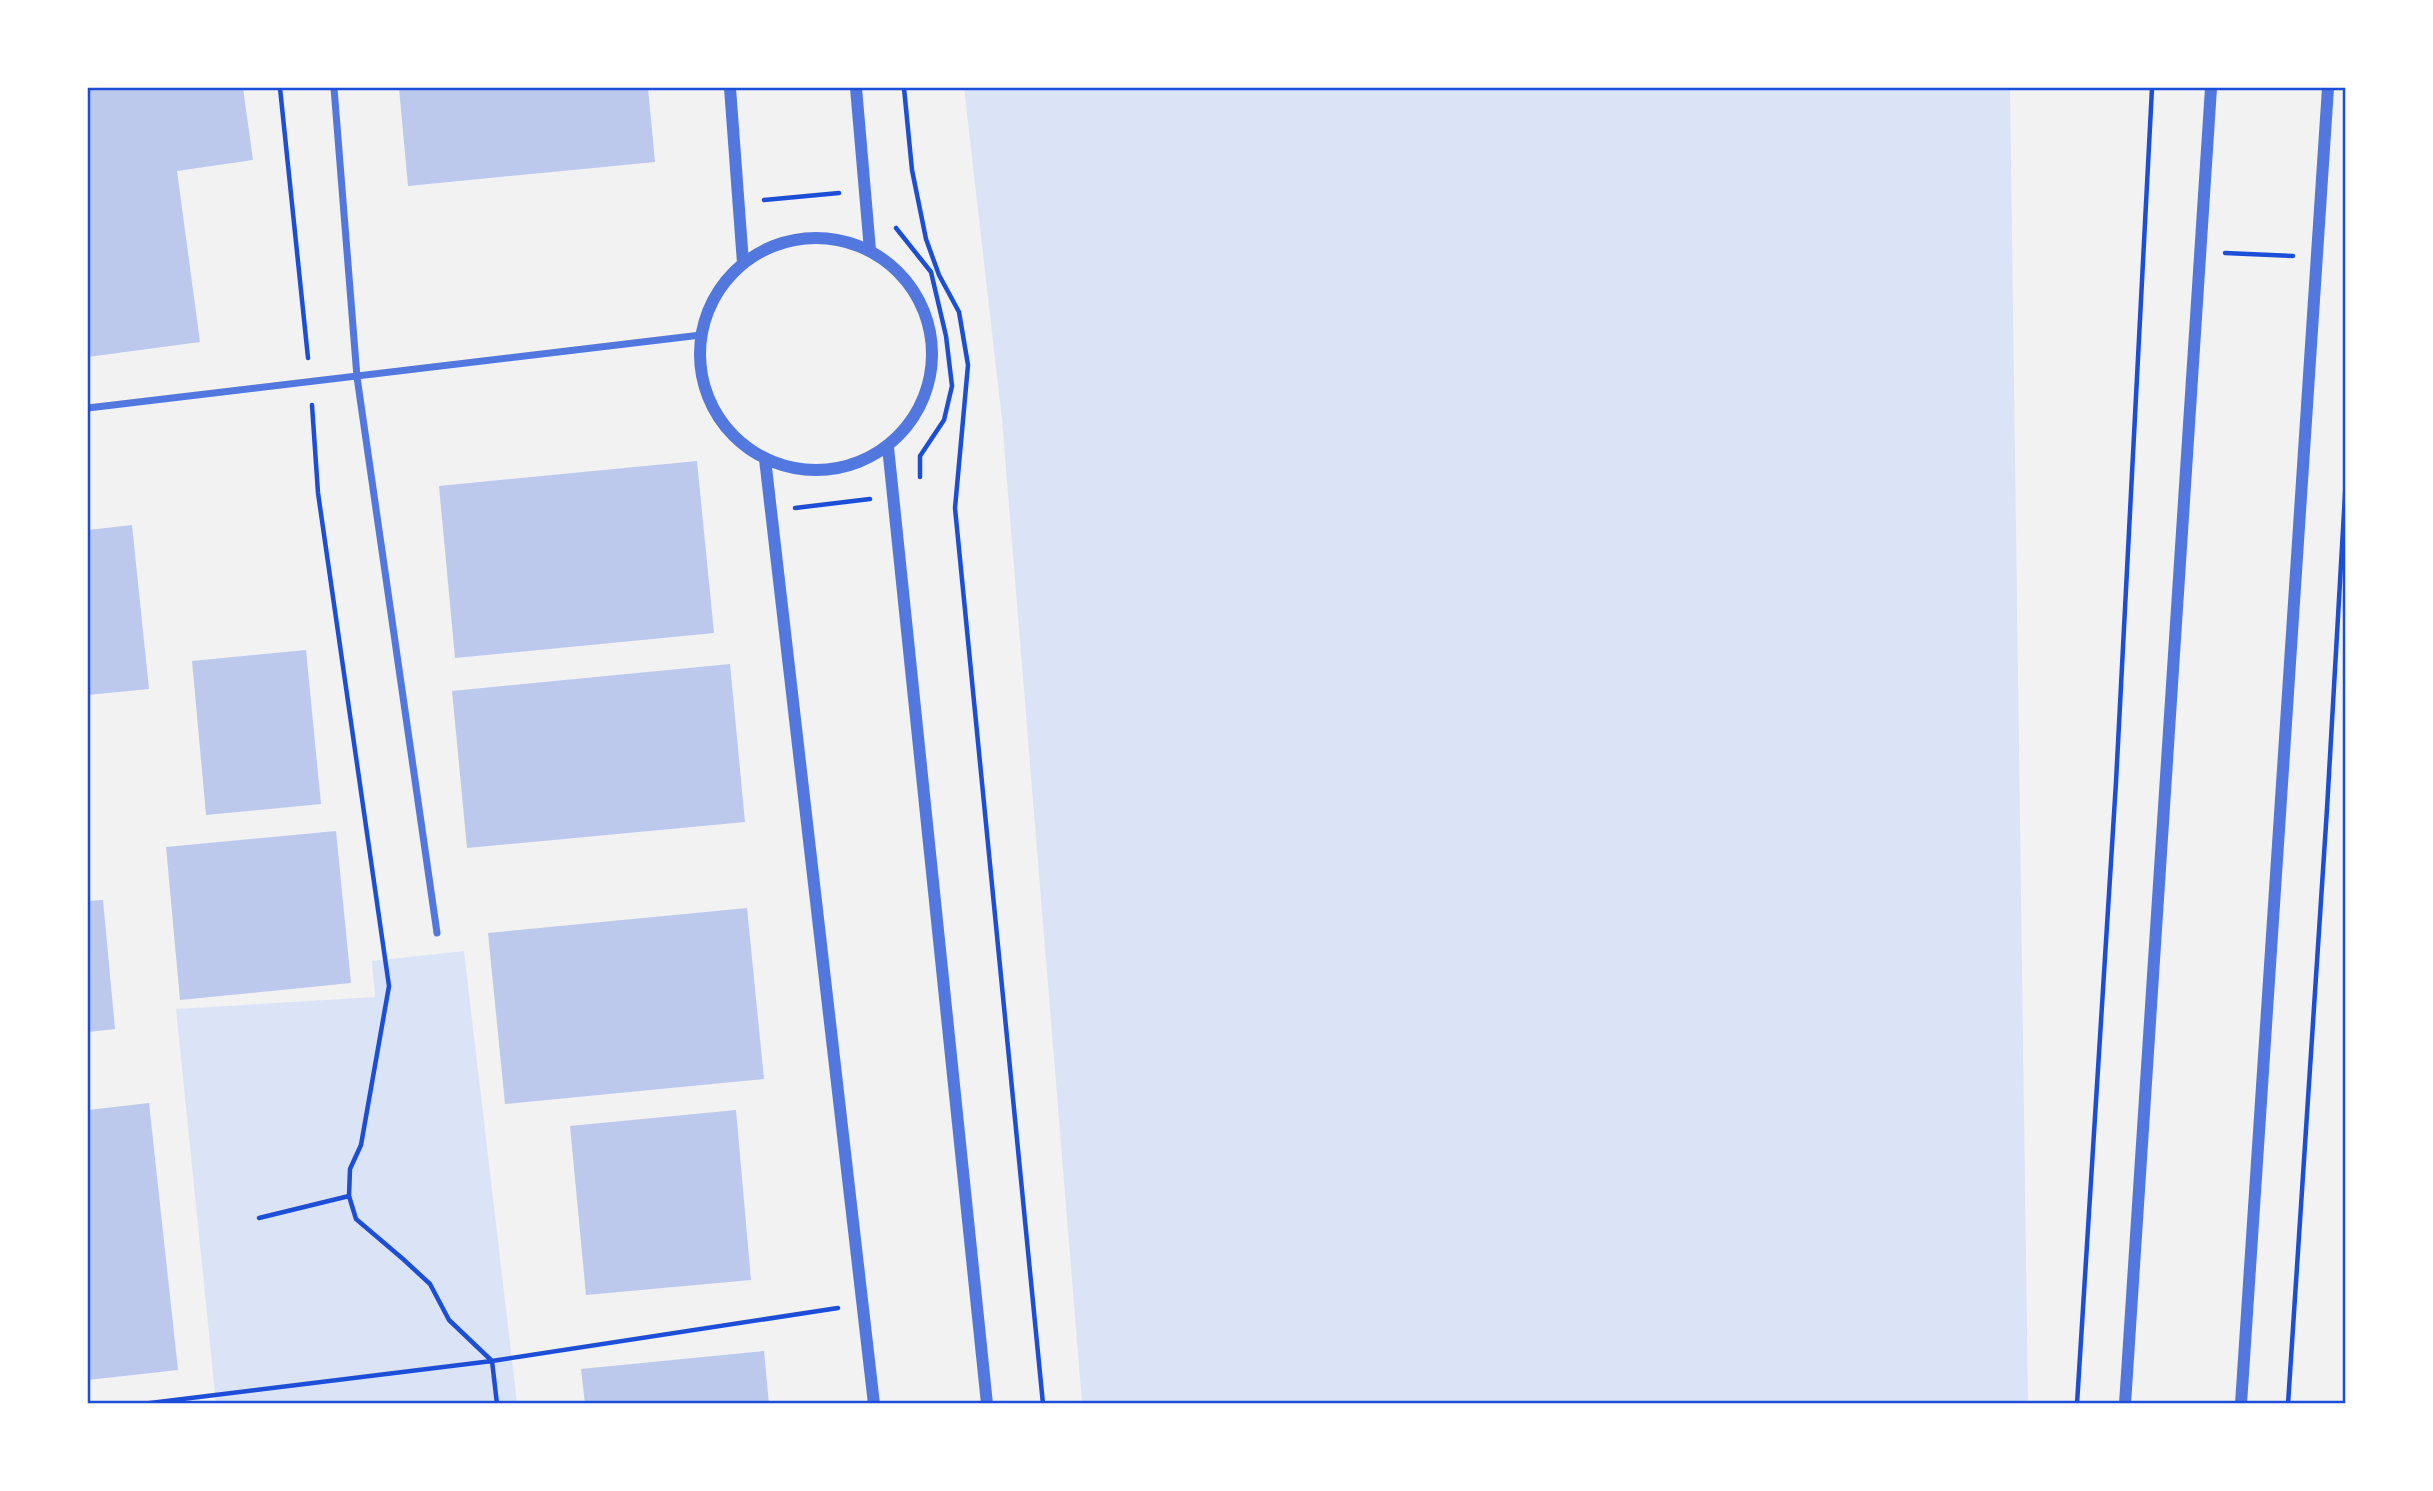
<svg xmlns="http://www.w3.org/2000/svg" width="2433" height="1491" font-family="'Work Sans',sans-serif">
<rect width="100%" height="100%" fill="#f2f2f2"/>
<path fill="#dbe4f7" d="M964,88h1046l18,1315h-946l-80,-983z
M464,951l53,452h-301l-40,-394 199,-12 -3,-36z"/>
<path fill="#bdc9ec" d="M88,88h155l10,72 -76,11 23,171 -112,15z
M399,88h249l7,74 -247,24z
M697,461l17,172 -259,25 -16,-172z
M132,525l17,164 -61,6v-165z
M306,650l15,154 -115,11 -14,-154z
M730,664l15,158 -278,26 -15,-157z
M336,831l15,152 -171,17 -14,-153z
M103,900l12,129 -27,3v-131z
M747,908l17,171 -259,25 -17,-171z
M149,1103l29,267 -90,10v-270z
M736,1110l15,170 -165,15 -16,-169z
M764,1351l5,53h-184l-4,-35z"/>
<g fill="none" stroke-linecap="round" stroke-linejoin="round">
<path stroke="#1d4ed8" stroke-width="4.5" d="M280,88l28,270
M904,88l8,82 14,69 13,36 20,37 9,53 -13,143 88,896
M764,200l75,-7
M896,228l35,44 15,64 6,50 -8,34 -24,36v21
M2225,253l68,3
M312,405l6,88 71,493 -28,159 -11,24 -1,27 7,23 47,40 27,25 19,36 43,41 5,43
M795,508l75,-9
M259,1218l90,-22
M142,1404l350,-43 346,-53
M2077,1404l39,-622 36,-694
M2288,1404l39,-595 19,-332"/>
<path stroke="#5277de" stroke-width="7" d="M334,88l23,289 80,556
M88,408l613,-73"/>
<path stroke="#5277de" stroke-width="12" d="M730,88l13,175
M856,88l14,162
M700 354a116 116 0 1 1 232 0a116 116 0 1 1-232 0Z
M888,447l99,957
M765,459l109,945
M2125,1404l86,-1316
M2241,1404l87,-1316"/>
</g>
<rect width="2433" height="1491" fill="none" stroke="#ffffff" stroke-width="178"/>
<rect x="89" y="89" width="2255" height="1313" fill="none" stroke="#1d4ed8" stroke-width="2.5"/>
</svg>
